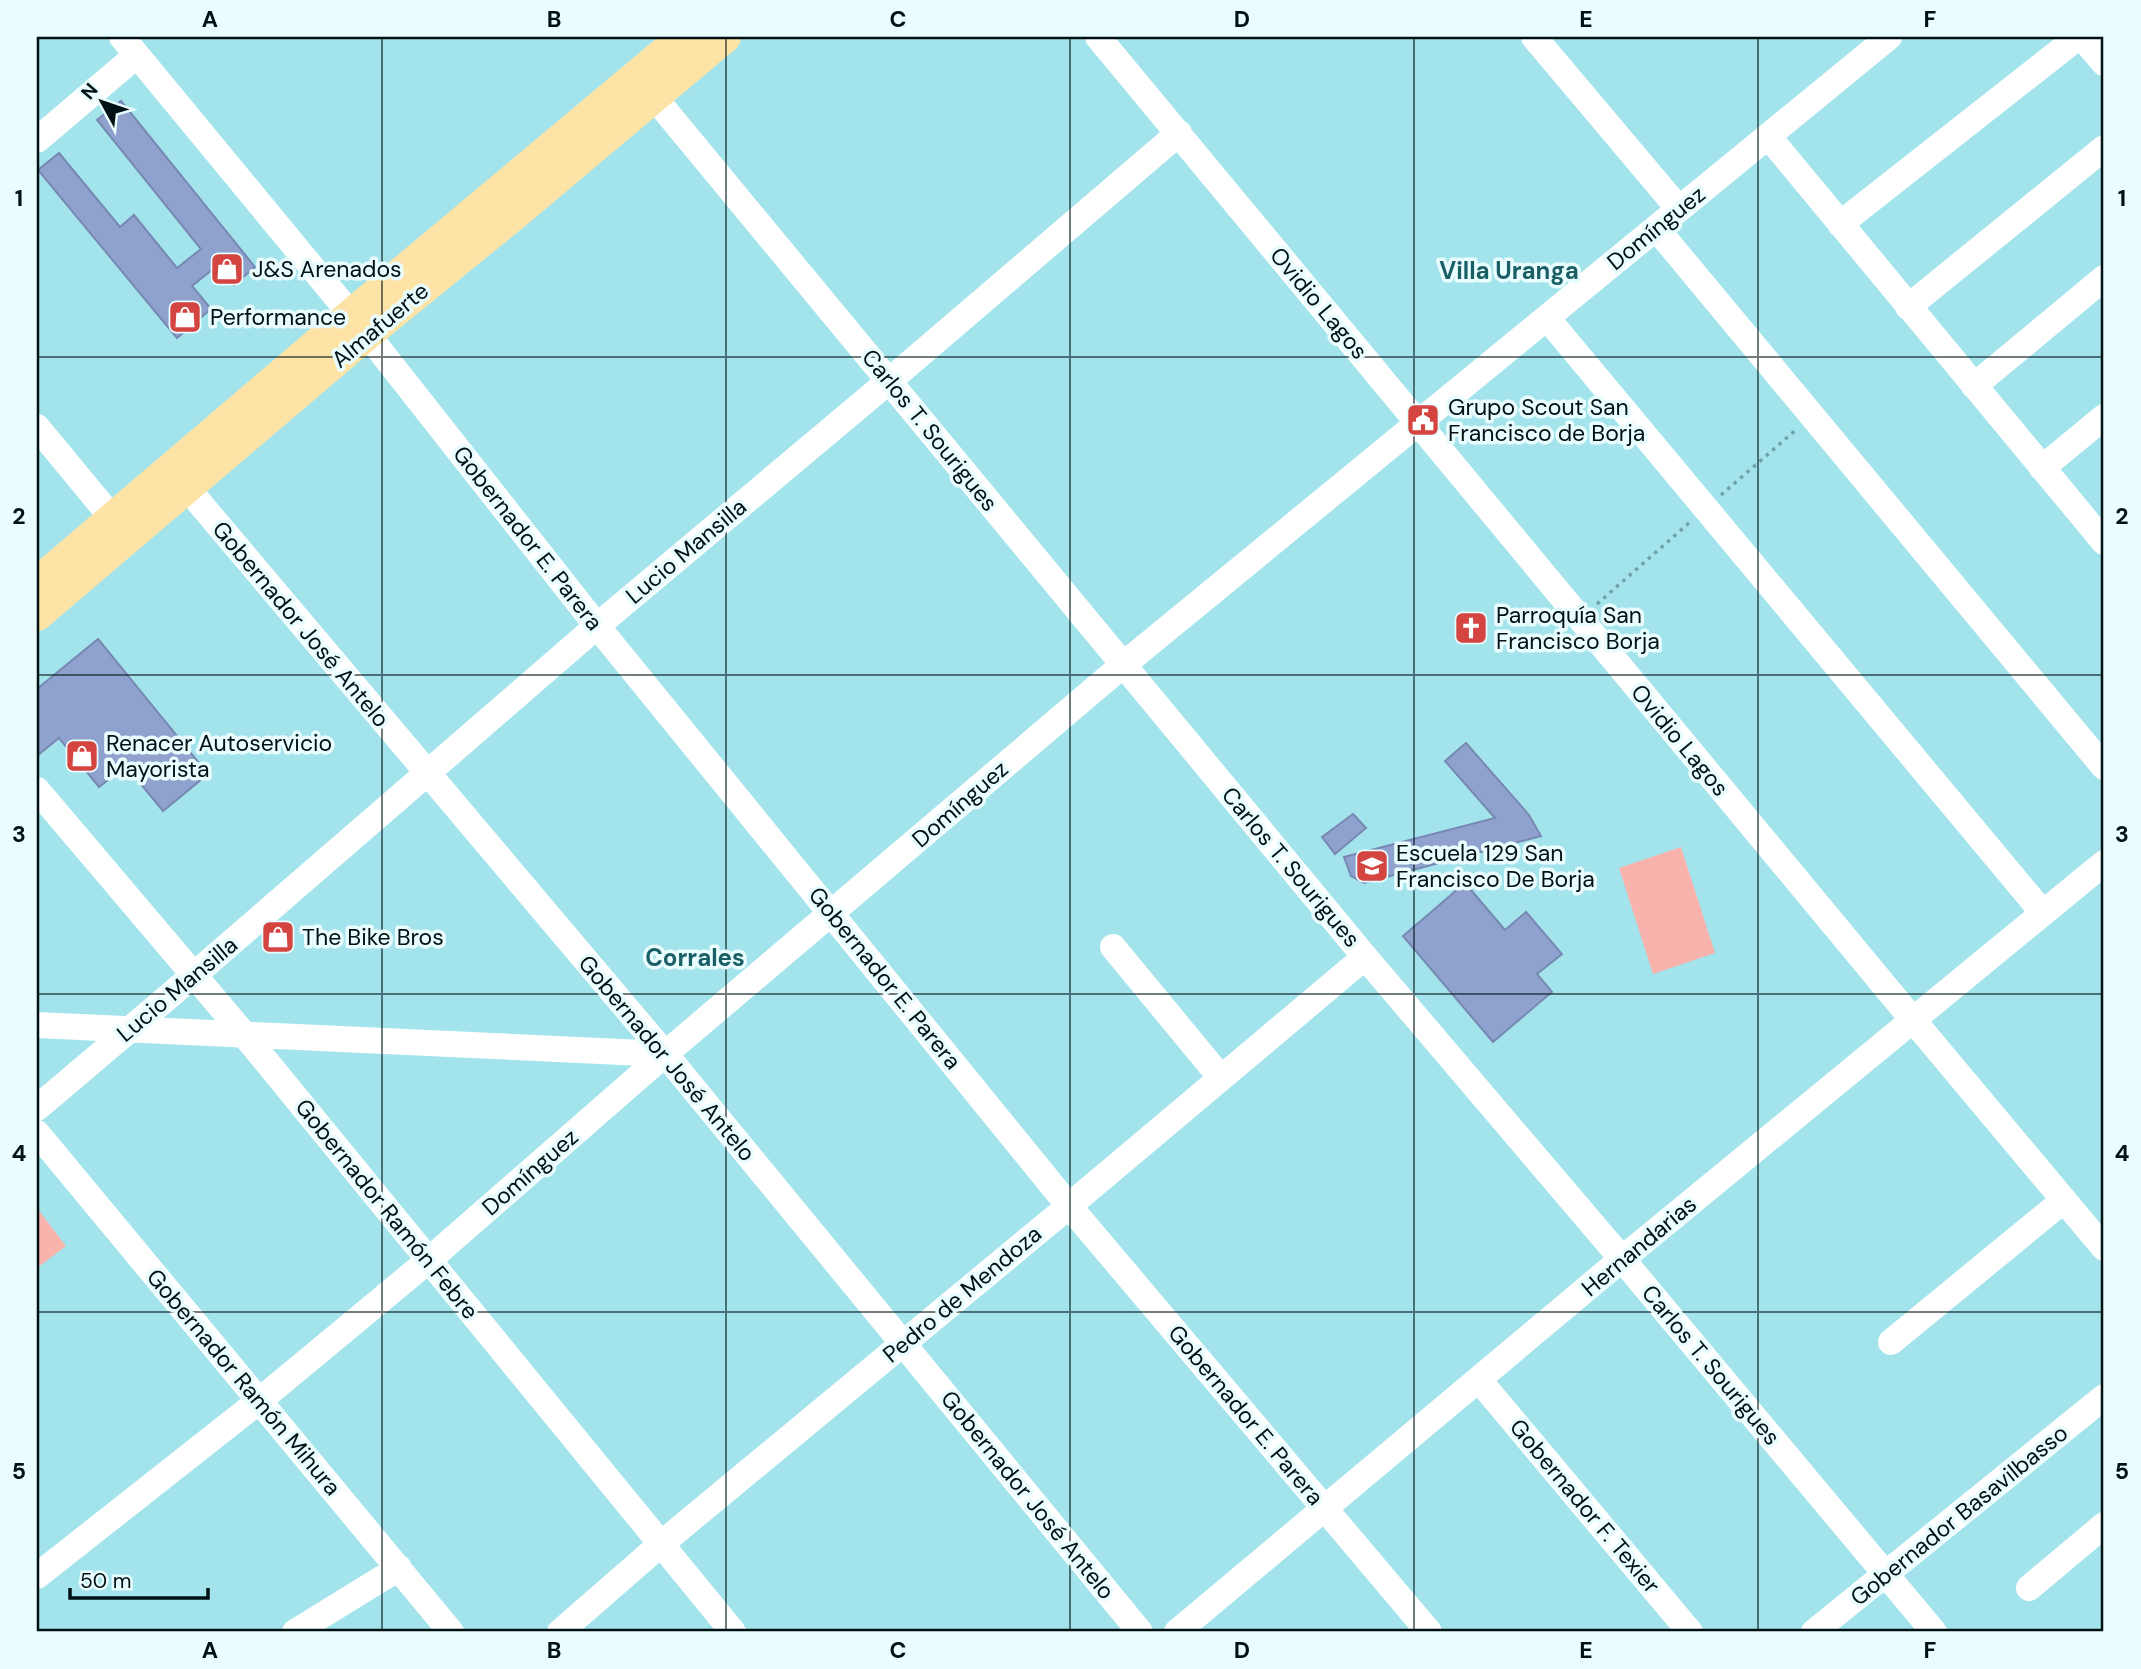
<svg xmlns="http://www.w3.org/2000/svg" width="2141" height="1669" font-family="'DM Sans',sans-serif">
<rect width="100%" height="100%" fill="#a3e4ec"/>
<path fill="#f7b3ac" d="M1681,847l34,106 -62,21 -34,-106z
M37,1208l29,38 -29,22z"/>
<path fill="#8fa2cd" stroke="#7789b3" stroke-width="2" d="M121,101l134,166 -21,18 -16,-20 -26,21 19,23 -34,29 -139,-168 21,-17 61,74 14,-12 43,53 24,-19 -104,-129z
M98,639l110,135 -45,37 -37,-45 -27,21 -40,-49 -22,18v-67z
M1466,743l63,72 12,21 -177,47 -13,-7 -7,-19 151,-39 -50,-57z
M1353,814l13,14 -31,26 -13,-17z
M1465,883l40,47 21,-18 36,42 -25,20 15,18 -59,50 -90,-106z"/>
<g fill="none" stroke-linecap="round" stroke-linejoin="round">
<path stroke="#71a2a9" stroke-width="3.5" stroke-dasharray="3.5 5" stroke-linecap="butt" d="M1721,495l76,-66
M1597,604l92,-81"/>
<path stroke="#fff" stroke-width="26" d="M122,37l245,297 230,292 472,580 360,426
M1098,37l815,983 191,228
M1534,37l145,172
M2082,37l22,26
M654,97l711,860 257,302 312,373
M1768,136l336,406
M37,140l100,-85
M1840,224l238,-187
M1656,228l448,539
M1908,307l196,-159
M1547,318l496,595
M1974,386l130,-108
M37,427l76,92
M2042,468l62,-51
M187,488l478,566 475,578
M37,790l206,243 490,599
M1113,947l108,131
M37,1025l628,29
M37,1108l157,-133 403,-349 292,-245 290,-248
M37,1133l414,499
M1891,1342l173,-142
M1479,1380l211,252
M37,1576l222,-175 170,-141 236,-206 458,-389 766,-628
M2029,1588l75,-63
M295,1632l104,-64
M560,1632l101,-88 408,-338 296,-249
M1177,1632l445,-373 482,-396
M1814,1632l290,-235"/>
<path stroke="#fee3a6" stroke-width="32" d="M37,583l314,-268 332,-278
M37,615l330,-281 144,-117 214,-180"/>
</g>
<path fill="none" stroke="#001013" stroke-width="2" stroke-opacity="0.55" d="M382,37v1595M726,37v1595M1070,37v1595M1414,37v1595M1758,37v1595M37,357h2067M37,675h2067M37,994h2067M37,1312h2067"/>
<defs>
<symbol id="shop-square" viewBox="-11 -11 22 22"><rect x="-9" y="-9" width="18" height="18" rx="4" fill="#d44542" stroke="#e9fcfe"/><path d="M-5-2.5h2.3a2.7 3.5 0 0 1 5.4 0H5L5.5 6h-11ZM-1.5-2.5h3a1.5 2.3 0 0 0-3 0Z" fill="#fff"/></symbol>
<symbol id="civic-square" viewBox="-11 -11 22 22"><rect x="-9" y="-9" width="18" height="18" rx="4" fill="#d44542" stroke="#e9fcfe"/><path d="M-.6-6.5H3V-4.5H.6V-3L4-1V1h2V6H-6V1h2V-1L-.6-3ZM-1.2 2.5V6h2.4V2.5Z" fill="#fff"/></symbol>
<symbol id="church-square" viewBox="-11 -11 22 22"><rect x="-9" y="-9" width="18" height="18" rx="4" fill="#d44542" stroke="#e9fcfe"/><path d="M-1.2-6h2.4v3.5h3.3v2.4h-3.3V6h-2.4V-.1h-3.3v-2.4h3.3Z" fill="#fff"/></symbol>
<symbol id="school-square" viewBox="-11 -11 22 22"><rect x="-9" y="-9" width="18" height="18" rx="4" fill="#d44542" stroke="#e9fcfe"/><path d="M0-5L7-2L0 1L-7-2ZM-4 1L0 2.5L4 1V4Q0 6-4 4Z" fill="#fff"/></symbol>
</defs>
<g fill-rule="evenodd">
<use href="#shop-square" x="208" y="250" width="38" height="38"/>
<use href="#shop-square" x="166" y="298" width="38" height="38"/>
<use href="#civic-square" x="1404" y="401" width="38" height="38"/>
<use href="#church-square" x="1452" y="609" width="38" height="38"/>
<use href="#shop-square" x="63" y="737" width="38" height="38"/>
<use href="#school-square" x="1353" y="847" width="38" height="38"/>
<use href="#shop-square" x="259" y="918" width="38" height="38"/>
</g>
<g text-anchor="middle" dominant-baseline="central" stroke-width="7" stroke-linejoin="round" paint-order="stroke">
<g font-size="23" fill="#001013" stroke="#e9fcfe">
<text transform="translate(1656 228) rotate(-39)">Domínguez</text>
<text transform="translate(1319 303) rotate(50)">Ovidio Lagos</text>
<text transform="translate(380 325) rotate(-40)">Almafuerte</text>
<text transform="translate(930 430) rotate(51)">Carlos T. Sourigues</text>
<text transform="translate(528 538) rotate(52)">Gobernador E. Parera</text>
<text transform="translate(686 551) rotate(-40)">Lucio Mansilla</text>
<text transform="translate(301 624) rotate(50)">Gobernador José Antelo</text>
<text transform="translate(1680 740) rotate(50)">Ovidio Lagos</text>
<text transform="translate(960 804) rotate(-41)">Domínguez</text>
<text transform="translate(1291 867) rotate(50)">Carlos T. Sourigues</text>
<text transform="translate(885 978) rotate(51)">Gobernador E. Parera</text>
<text transform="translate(177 989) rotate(-40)">Lucio Mansilla</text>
<text transform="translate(667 1058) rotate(50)">Gobernador José Antelo</text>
<text transform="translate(530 1172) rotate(-41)">Domínguez</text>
<text transform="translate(387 1209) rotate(51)">Gobernador Ramón Febre</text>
<text transform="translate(1639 1246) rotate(-40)">Hernandarias</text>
<text transform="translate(962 1294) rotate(-40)">Pedro de Mendoza</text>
<text transform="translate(1711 1365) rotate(50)">Carlos T. Sourigues</text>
<text transform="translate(244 1382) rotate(50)">Gobernador Ramón Mihura</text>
<text transform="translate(1246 1415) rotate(50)">Gobernador E. Parera</text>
<text transform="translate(1028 1495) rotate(51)">Gobernador José Antelo</text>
<text transform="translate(1585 1506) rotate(50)">Gobernador F. Texier</text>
<text transform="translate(1959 1515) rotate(-39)">Gobernador Basavilbasso</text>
</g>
<g font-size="23" fill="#001013" stroke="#e9fcfe" text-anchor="start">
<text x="252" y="269">J&amp;S Arenados</text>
<text x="210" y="317">Performance</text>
<text x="1448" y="407">Grupo Scout San<tspan x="1448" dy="26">Francisco de Borja</tspan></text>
<text x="1496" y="615">Parroquía San<tspan x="1496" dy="26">Francisco Borja</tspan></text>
<text x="106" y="743">Renacer Autoservicio<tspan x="106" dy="26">Mayorista</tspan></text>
<text x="1396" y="853">Escuela 129 San<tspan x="1396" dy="26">Francisco De Borja</tspan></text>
<text x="302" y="937">The Bike Bros</text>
</g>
<g font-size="24" font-weight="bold" fill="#1a5e66" stroke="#e9fcfe">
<text x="1509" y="270">Villa Uranga</text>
<text x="695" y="957">Corrales</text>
</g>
</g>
<rect width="2141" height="1669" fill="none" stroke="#e9fcfe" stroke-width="77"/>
<g transform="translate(102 102) rotate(310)" stroke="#e9fcfe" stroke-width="5" paint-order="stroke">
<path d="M0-5L12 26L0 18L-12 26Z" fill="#001013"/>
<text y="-10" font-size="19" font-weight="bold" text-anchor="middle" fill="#001013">N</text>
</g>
<path d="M70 1588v10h138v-10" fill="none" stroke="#001013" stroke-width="3.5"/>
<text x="80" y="1588" font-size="21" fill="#001013" stroke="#e9fcfe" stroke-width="5" paint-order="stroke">50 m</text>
<rect x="38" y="38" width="2064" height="1592" fill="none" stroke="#001013" stroke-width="2.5"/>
<g font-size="23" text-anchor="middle" font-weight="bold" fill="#001013">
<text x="210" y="27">A</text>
<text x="554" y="27">B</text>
<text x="898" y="27">C</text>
<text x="1242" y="27">D</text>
<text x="1586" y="27">E</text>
<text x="1930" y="27">F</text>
<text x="19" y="206">1</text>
<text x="2122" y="206">1</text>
<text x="19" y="524">2</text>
<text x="2122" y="524">2</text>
<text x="19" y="842">3</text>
<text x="2122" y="842">3</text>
<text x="19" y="1161">4</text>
<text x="2122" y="1161">4</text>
<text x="19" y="1479">5</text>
<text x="2122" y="1479">5</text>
<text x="210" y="1658">A</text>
<text x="554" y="1658">B</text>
<text x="898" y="1658">C</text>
<text x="1242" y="1658">D</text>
<text x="1586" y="1658">E</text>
<text x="1930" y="1658">F</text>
</g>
</svg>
